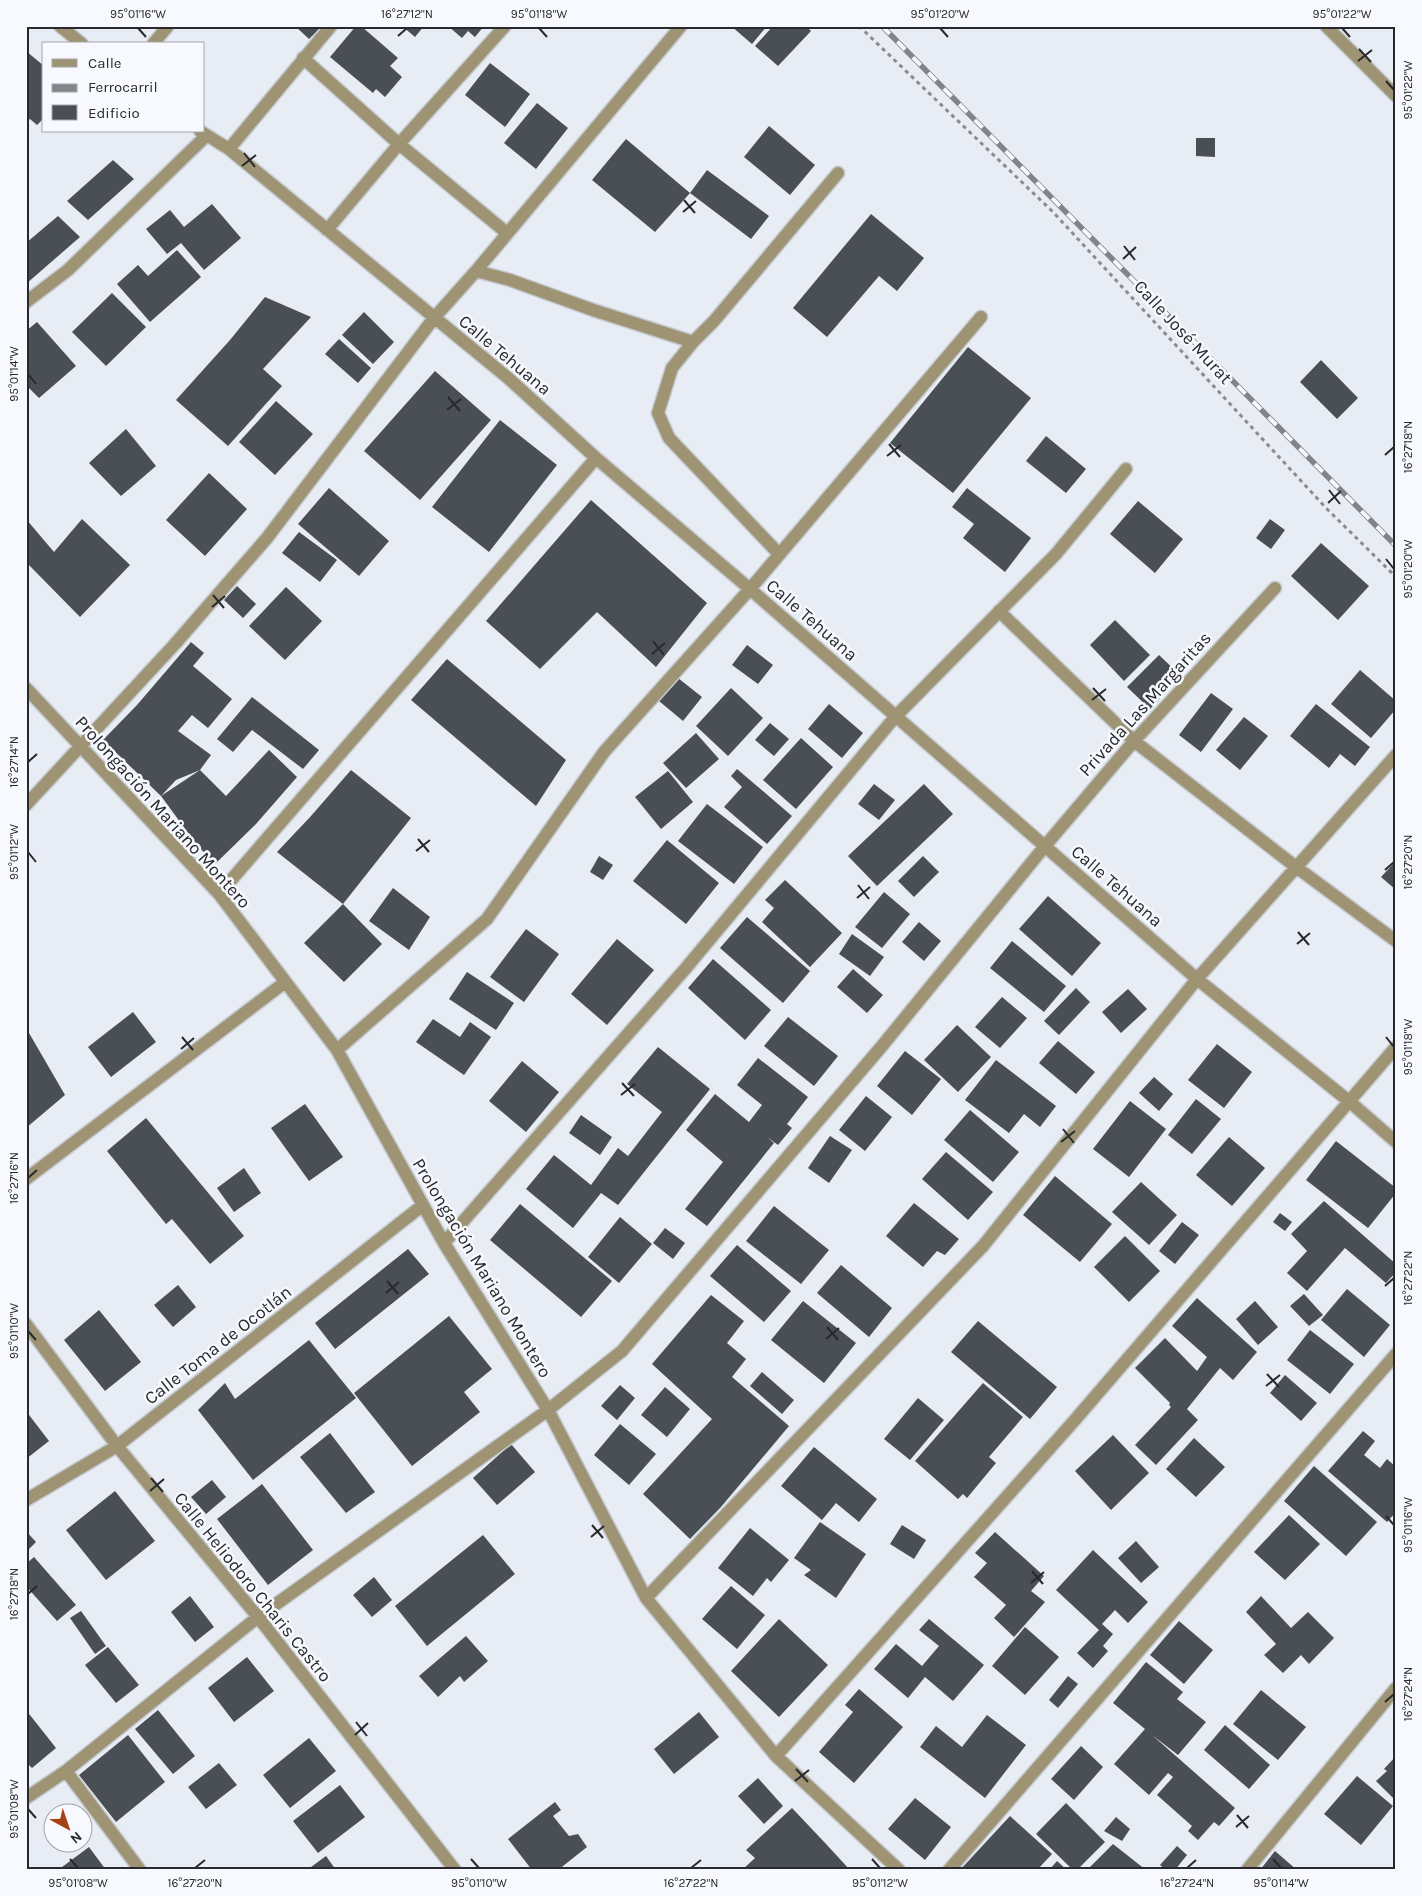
<svg xmlns="http://www.w3.org/2000/svg" width="1422" height="1896" font-family="Karla,sans-serif">
<rect width="100%" height="100%" fill="#e8ecf4"/>
<path fill="#4a4e55" d="M295,26h27l-13,13z
M356,26h5l37,32 -8,8 12,11 -17,20 -9,-8 -3,4 -43,-36z
M402,26h22l-9,11z
M448,26h36l-9,11 -7,-6 -6,7z
M731,26h36l-15,18z
M773,26h33l5,5 -33,35 -23,-20z
M26,51l18,15v52l-7,7 -7,-6 -4,3z
M490,63l40,31 -25,33 -40,-32z
M537,103l31,25 -32,41 -32,-26z
M769,126l46,39 -25,30 -46,-38z
M1196,138h19v19l-19,-1z
M626,139l64,54 -35,39 -63,-52z
M113,160l21,19 -46,41 -21,-19z
M707,170l62,46 -18,23 -61,-46z
M212,204l29,34 -37,32 -23,-27 -14,11 -21,-25 24,-19 14,17z
M871,214l53,44 -27,33 -18,-15 -52,61 -34,-29z
M58,216l22,21 -54,47v-41z
M177,250l24,27 -51,45 -33,-38 21,-19 10,11z
M112,293l34,34 -40,39 -34,-34z
M265,297l46,20 -48,52 19,17 -54,60 -52,-46 54,-60z
M364,312l30,30 -21,22 -31,-29z
M37,322l39,44 -37,32 -13,-13v-54z
M339,339l32,29 -13,15 -33,-29z
M968,347l63,51 -78,95 -63,-50z
M1321,360l37,38 -21,21 -37,-37z
M435,371l56,49 -71,80 -56,-49z
M276,401l37,33 -38,41 -36,-33z
M500,420l57,45 -68,87 -57,-45z
M126,429l30,37 -35,30 -32,-33z
M1046,436l40,33 -20,24 -40,-32z
M209,473l38,36 -42,47 -39,-36z
M329,488l60,53 -30,35 -61,-52z
M967,488l64,50 -26,34 -42,-34 11,-14 -22,-17z
M591,500l116,103 -51,64 -59,-55 -57,57 -54,-48z
M1138,501l45,38 -28,34 -45,-39z
M26,519l28,33 28,-33 48,46 -50,52 -54,-55z
M1270,519l15,11 -14,19 -15,-11z
M299,532l38,28 -17,22 -38,-29z
M1321,543l48,43 -31,34 -47,-44z
M237,586l19,18 -13,14 -19,-18z
M286,587l36,34 -37,39 -36,-34z
M1115,620l35,35 -26,26 -34,-36z
M191,642l13,11 -11,13 39,33 -24,29 -16,-13 -14,16 33,24 -11,15 -24,10 -15,16 -58,-56 34,-35z
M747,645l26,20 -15,19 -26,-19z
M1159,655l22,21 -31,33 -23,-22z
M447,659l119,101 -30,46 -125,-106z
M1360,670l36,31v8l-25,29 -40,-34z
M678,678l24,19 -19,24 -24,-20z
M731,688l32,30 -35,38 -32,-30z
M1211,693l22,16 -32,43 -22,-17z
M252,697l67,53 -16,19 -51,-39 -19,22 -16,-13z
M829,704l34,29 -21,25 -34,-29z
M1316,704l54,43 -15,19 -15,-12 -11,14 -39,-32z
M1244,717l24,19 -28,34 -24,-20z
M770,723l19,16 -15,17 -19,-16z
M696,733l23,26 -33,29 -23,-25z
M801,738l32,29 -37,42 -33,-29z
M269,750l28,27 -41,47 -41,40 -18,-19 -36,-49 39,-26 26,26z
M737,769l55,47 -25,28 -43,-37 18,-20 -11,-11z
M351,770l60,48 -68,86 -66,-52 34,-36z
M668,771l25,31 -32,27 -26,-32z
M874,784l21,16 -16,20 -21,-16z
M924,784l29,30 -76,72 -29,-30z
M707,804l56,43 -29,37 -56,-43z
M667,840l52,43 -33,41 -53,-43z
M599,856l14,9 -10,15 -13,-8z
M923,856l16,16 -25,25 -16,-16z
M1396,861v29l-15,-13z
M785,880l57,53 -32,34 -48,-45 12,-14 -9,-8z
M393,888l37,29 -21,33 -40,-29z
M884,892l26,22 -28,34 -27,-21z
M1048,896l53,47 -29,33 -53,-47z
M343,904l39,40 -38,38 -40,-39z
M747,917l63,54 -27,32 -63,-55z
M919,922l22,19 -17,20 -22,-19z
M526,929l33,25 -35,48 -34,-25z
M852,934l32,23 -14,19 -31,-22z
M617,939l37,31 -47,55 -36,-31z
M1012,941l54,45 -22,26 -54,-44z
M713,959l58,51 -26,30 -57,-52z
M853,969l30,26 -16,18 -30,-26z
M467,972l47,31 -18,27 -47,-31z
M1076,988l14,14 -31,33 -15,-14z
M1128,989l19,20 -26,24 -19,-21z
M1002,997l25,21 -27,30 -25,-21z
M133,1012l23,30 -45,35 -23,-30z
M788,1017l50,39 -24,30 -50,-40z
M433,1019l27,18 10,-15 21,15 -27,38 -48,-33z
M957,1025l34,32 -33,35 -34,-32z
M29,1033l36,62 -39,33v-93z
M1058,1041l37,31 -19,22 -37,-31z
M1217,1044l35,28 -28,36 -36,-28z
M658,1047l52,42 -92,116 -17,-12 -28,35 -47,-39 28,-34 37,30 27,-37 10,8 34,-44 -35,-28z
M905,1051l36,28 -29,36 -35,-29z
M758,1058l50,39 -21,27 5,4 -14,17 -11,-8 7,6 -67,83 -22,-17 38,-47 -37,-32 29,-36 34,28 13,-17 -25,-20z
M996,1060l60,46 -16,21 -16,-13 -15,19 -44,-33z
M522,1061l37,31 -33,40 -37,-31z
M1154,1077l19,17 -14,17 -20,-18z
M866,1096l26,21 -27,34 -26,-21z
M1196,1099l25,20 -29,35 -24,-19z
M1130,1101l36,28 -37,48 -36,-28z
M305,1104l38,53 -34,24 -38,-53z
M970,1110l49,42 -26,30 -49,-42z
M581,1115l31,22 -12,18 -31,-22z
M146,1118l98,118 -34,28 -38,-45 -6,5 -59,-73z
M830,1136l22,14 -23,33 -21,-15z
M1229,1137l36,31 -33,38 -36,-31z
M1336,1141l60,47v5l-28,35 -62,-48z
M946,1152l47,40 -25,28 -46,-41z
M244,1168l17,25 -27,19 -17,-24z
M1055,1176l57,48 -32,38 -57,-47z
M1141,1182l36,33 -28,30 -37,-33z
M1324,1201l72,63v8l-10,11 -41,-35 -38,43 -20,-18 20,-22 -16,-17z
M914,1203l45,36 -14,16 -8,-4 -14,16 -37,-31z
M520,1204l92,77 -31,36 -91,-77z
M774,1206l55,44 -28,34 -55,-43z
M1280,1213l12,9 -7,9 -12,-9z
M620,1217l32,27 -33,39 -31,-26z
M1182,1222l17,13 -24,29 -16,-13z
M665,1228l20,15 -12,16 -20,-16z
M1125,1236l35,35 -31,31 -35,-35z
M737,1245l54,46 -27,31 -54,-46z
M408,1249l21,25 -94,75 -20,-26z
M841,1265l51,43 -23,29 -52,-44z
M178,1285l18,22 -23,20 -19,-22z
M1347,1289l43,36 -26,32 -43,-37z
M1304,1294l19,21 -14,11 -19,-20z
M711,1295l33,26 -17,22 19,16 -14,18 57,49 -68,81 -31,32 -47,-45 69,-75 -60,-55z
M1197,1298l60,54 -24,28 -13,-12 -33,41 11,11 -42,45 -21,-20 36,-38 -2,-2 1,-2 -35,-35 30,-30 32,33 10,-14 -35,-31z
M803,1301l53,42 -32,40 -53,-43z
M1255,1301l23,26 -20,18 -22,-26z
M99,1310l42,52 -36,29 -41,-51z
M449,1316l43,53 -28,23 16,20 -68,54 -58,-73z
M978,1321l79,66 -27,32 -79,-67z
M1310,1330l44,34 -24,30 -43,-34z
M309,1340l47,58 -103,82 -55,-70 27,-27 10,16z
M762,1372l32,28 -12,14 -32,-28z
M1285,1375l32,28 -16,18 -31,-28z
M983,1383l40,34 -34,40 7,6 -29,35 -4,-4 -5,5 -43,-38z
M620,1385l15,13 -18,22 -16,-14z
M665,1387l25,22 -23,28 -26,-22z
M918,1398l26,22 -34,40 -26,-21z
M26,1411l23,30 -23,18z
M620,1424l36,30 -27,31 -35,-30z
M1363,1431l12,10 -11,14 16,13 7,-9 9,8v45l-9,10 -59,-51z
M330,1433l45,59 -29,21 -46,-56z
M1113,1435l36,38 -38,37 -36,-39z
M1194,1438l31,29 -29,30 -30,-28z
M511,1444l24,28 -38,33 -24,-27z
M814,1447l63,52 -18,23 -23,-19 -14,17 -41,-34z
M1314,1466l63,56 -31,34 -62,-55z
M212,1480l14,17 -20,17 -15,-17z
M262,1484l51,66 -45,35 -51,-66z
M115,1491l40,50 -49,39 -40,-50z
M1289,1515l31,29 -35,36 -31,-28z
M820,1522l46,32 -30,44 -32,-23 7,-5 -17,-12z
M902,1525l24,15 -12,19 -24,-15z
M750,1528l39,32 -18,22 -4,-4 -14,18 -35,-28z
M26,1531l10,11 -7,7 -3,-3z
M995,1532l49,44 -13,15 14,11 -31,35 -20,-19 12,-13 -32,-28 13,-14 -12,-10z
M483,1535l32,39 -88,72 -32,-40z
M1136,1541l23,26 -18,16 -23,-25z
M1093,1550l55,52 -20,21 -13,-13 -13,14 11,10 -10,12 5,5 -15,17 -16,-15 22,-23 -43,-40z
M34,1557l42,48 -19,16 -31,-35v-22z
M374,1577l18,23 -20,17 -19,-22z
M731,1586l34,29 -28,34 -35,-30z
M190,1596l24,31 -19,15 -24,-30z
M1261,1596l30,32 17,-16 26,26 -25,26 -8,-9 -18,18 -19,-18 12,-11 -30,-32z
M81,1611l25,35 -11,8 -25,-36z
M779,1619l49,46 -49,52 -48,-46z
M929,1619l55,46 -31,36 -28,-24 -17,21 -34,-29 22,-25 26,22 17,-20 -20,-16z
M1179,1621l34,29 -29,34 -34,-29z
M1025,1627l34,30 -34,38 -33,-29z
M466,1636l22,25 -24,21 -4,-6 -22,21 -19,-21z
M108,1647l31,38 -23,18 -31,-38z
M247,1657l27,34 -40,31 -26,-34z
M1146,1662l37,30 -6,7 29,23 -28,33 -26,-20 83,73 -16,18 -5,-4 -16,18 -10,-9 4,-5 -35,-31 16,-18 -5,-4 -19,22 -35,-31 31,-35 -32,-26z
M1068,1676l10,8 -20,24 -9,-8z
M859,1689l44,38 -49,56 -35,-31 34,-40 -8,-7z
M1261,1690l45,37 -28,33 -45,-36z
M26,1710l30,38 -24,20 -6,-6z
M158,1710l37,46 -22,18 -38,-45z
M699,1712l20,25 -45,37 -20,-25z
M987,1715l39,30 -41,53 -65,-51 16,-21 26,21z
M1225,1725l45,40 -21,24 -45,-39z
M128,1735l37,47 -49,40 -37,-47z
M309,1738l27,33 -46,37 -27,-33z
M1081,1746l22,21 -29,33 -23,-21z
M1396,1756v45l-20,-20 11,-10 -3,-2z
M219,1763l18,22 -31,24 -18,-22z
M1357,1776l36,30 -32,39 -37,-31z
M758,1778l25,28 -19,18 -26,-28z
M340,1785l25,32 -47,36 -25,-32z
M915,1798l36,29 -26,33 -37,-31z
M555,1802l6,8 -8,6 16,20 9,-2 9,13 -29,23h-26l-24,-31z
M1066,1803l39,39 -28,28h-4l-37,-36z
M792,1808l35,37 23,25h-108l13,-12 -9,-8z
M1010,1816l42,38 -15,16h-77z
M1116,1817l14,12 -8,12 -18,-10z
M1113,1844l33,26h-59z
M1177,1846l10,9 -12,15h-9l-6,-5z
M89,1847l17,23h-48z
M1275,1851l22,19h-37z
M326,1856l10,14h-29z
M1057,1861l10,9h-18z"/>
<g fill="none" stroke-linecap="round" stroke-linejoin="round">
<defs>
<path id="minor" d="M60,26l22,18
M1326,26l70,70
M153,44l15,-18
M303,58l96,86 108,89
M200,131l29,18 278,228 89,81 154,131 447,390 153,123 46,40
M229,149l102,-123
M327,230l72,-86 106,-118
M476,271l205,-245
M26,302l42,-32 138,-134
M693,342l-21,26 -14,45 11,25 110,116
M999,611l135,130 162,126 100,74
M26,688l193,206 118,156 107,193 104,167 98,188 130,158 123,114
M26,805l149,-161 92,-106 167,-220 42,-47 34,9 83,30 100,32 21,-21 124,-148
M219,894l377,-436
M337,1050l150,-131 117,-167 146,-163 231,-272
M26,1179l258,-196
M444,1243l242,-275 209,-251 161,-163 70,-85
M26,1324l91,122 141,171 197,253
M26,1500l91,-54 306,-241
M646,1598l337,-352 214,-267 199,-224
M776,1756l298,-335 322,-374
M66,1771l74,99
M26,1798l40,-27 192,-154 290,-207 74,-59 260,-305 163,-200 89,-105 141,-153
M949,1870l447,-516
M1247,1870l149,-182"/>
</defs>
<use href="#minor" stroke="#c5c9d0" stroke-width="15"/>
<path stroke="#898c91" stroke-width="3" stroke-dasharray="4 4" stroke-linecap="butt" d="M859,26l194,186 274,297 69,68"/>
<use href="#minor" stroke="#9e9474" stroke-width="12"/>
<defs>
<path id="rail" d="M882,26l514,520"/>
</defs>
<use href="#rail" stroke="#818489" stroke-width="5.5"/>
<use href="#rail" stroke="#f7f9fe" stroke-width="4" stroke-dasharray="11" stroke-linecap="butt"/>
</g>
<path fill="none" stroke="#28292c" stroke-width="2" d="M138,28l8,9M539,28l8,9M940,28l8,9M1342,28l8,9M398,36l9,-8M1359,49l12,13M1358,61l14,-11M1386,81l8,9M244,153l11,14M242,166l14,-11M684,200l11,13M683,212l13,-11M1124,246l11,14M1123,259l13,-12M28,374l8,10M448,397l12,14M447,410l14,-11M889,444l11,13M1385,455l9,-8M887,456l14,-11M1329,490l11,14M1328,503l13,-12M1386,559l8,10M213,595l11,13M212,607l13,-11M653,641l11,14M652,654l13,-11M1093,688l12,13M1092,700l14,-11M28,762l9,-8M418,839l11,13M416,851l14,-11M28,852l8,10M1385,870l9,-8M858,885l11,14M857,898l13,-11M1298,932l11,13M1297,944l13,-11M182,1037l11,13M1386,1037l8,10M181,1049l13,-11M622,1083l12,13M621,1095l14,-11M1063,1129l11,14M1061,1142l14,-11M28,1178l9,-8M387,1281l11,13M1385,1286l9,-8M386,1293l13,-11M827,1327l11,13M28,1331l8,9M826,1339l13,-11M1267,1374l12,13M1266,1386l14,-11M151,1478l12,14M150,1491l14,-12M1386,1516l8,9M592,1525l11,13M591,1537l13,-11M1032,1571l11,13M1031,1583l13,-11M28,1594l9,-8M1385,1702l9,-8M356,1722l11,14M355,1735l13,-12M796,1769l12,13M795,1781l14,-11M28,1809l8,9M1237,1815l11,13M1236,1827l13,-11M70,1859l8,9M471,1859l8,9M872,1859l8,9M1273,1859l8,9M195,1868l10,-8M691,1868l10,-8M1187,1868l9,-8"/>
<g text-anchor="middle" dominant-baseline="central" stroke-width="5" stroke-linejoin="round" paint-order="stroke">
<g font-size="18" fill="#28292c" stroke="#f7f9fe">
<text transform="translate(1183 332) rotate(47)">Calle José Murat</text>
<text transform="translate(505 355) rotate(40)">Calle Tehuana</text>
<text transform="translate(812 620) rotate(41)">Calle Tehuana</text>
<text transform="translate(1145 704) rotate(-48)">Privada Las Margaritas</text>
<text transform="translate(163 812) rotate(48)">Prolongación Mariano Montero</text>
<text transform="translate(1117 886) rotate(41)">Calle Tehuana</text>
<text transform="translate(482 1268) rotate(59)">Prolongación Mariano Montero</text>
<text transform="translate(218 1345) rotate(-38)">Calle Toma de Ocotlán</text>
<text transform="translate(253 1587) rotate(51)">Calle Heliodoro Charis Castro</text>
</g>
</g>
<rect width="1422" height="1896" fill="none" stroke="#f7f9fe" stroke-width="55"/>
<rect x="42" y="42" width="162" height="90" fill="#f7f9fe" stroke="#a4a6aa"/>
<rect x="52" y="59" width="25" height="8" fill="#9e9474" stroke="#a4a6aa"/>
<text x="88" y="68" font-size="15" fill="#28292c">Calle</text>
<rect x="52" y="84" width="25" height="8" fill="#818489" stroke="#a4a6aa"/>
<text x="88" y="92" font-size="15" fill="#28292c">Ferrocarril</text>
<rect x="52" y="105" width="25" height="15" fill="#4a4e55" stroke="#a4a6aa"/>
<text x="88" y="118" font-size="15" fill="#28292c">Edificio</text>
<g transform="translate(68 1828) rotate(140)"><circle r="24" fill="#f7f9fe" stroke="#a4a6aa"/>
<path d="M0-4L9 19L0 12L-9 19Z" fill="#a74214"/>
<text y="-8" font-size="14" font-weight="bold" text-anchor="middle" fill="#28292c">N</text>
</g>
<rect x="28" y="28" width="1366" height="1840" fill="none" stroke="#28292c" stroke-width="2"/>
<g font-size="12" text-anchor="middle" fill="#28292c">
<text x="138" y="18">95°01'16"W</text>
<text x="407" y="18">16°27'12"N</text>
<text x="539" y="18">95°01'18"W</text>
<text x="940" y="18">95°01'20"W</text>
<text x="1342" y="18">95°01'22"W</text>
<text transform="translate(1408 90) rotate(-90)" y="4">95°01'22"W</text>
<text transform="translate(14 374) rotate(-90)" y="4">95°01'14"W</text>
<text transform="translate(1408 447) rotate(-90)" y="4">16°27'18"N</text>
<text transform="translate(1408 569) rotate(-90)" y="4">95°01'20"W</text>
<text transform="translate(14 762) rotate(-90)" y="4">16°27'14"N</text>
<text transform="translate(14 852) rotate(-90)" y="4">95°01'12"W</text>
<text transform="translate(1408 862) rotate(-90)" y="4">16°27'20"N</text>
<text transform="translate(1408 1047) rotate(-90)" y="4">95°01'18"W</text>
<text transform="translate(14 1178) rotate(-90)" y="4">16°27'16"N</text>
<text transform="translate(1408 1278) rotate(-90)" y="4">16°27'22"N</text>
<text transform="translate(14 1331) rotate(-90)" y="4">95°01'10"W</text>
<text transform="translate(1408 1525) rotate(-90)" y="4">95°01'16"W</text>
<text transform="translate(14 1594) rotate(-90)" y="4">16°27'18"N</text>
<text transform="translate(1408 1694) rotate(-90)" y="4">16°27'24"N</text>
<text transform="translate(14 1809) rotate(-90)" y="4">95°01'08"W</text>
<text x="78" y="1887">95°01'08"W</text>
<text x="195" y="1887">16°27'20"N</text>
<text x="479" y="1887">95°01'10"W</text>
<text x="691" y="1887">16°27'22"N</text>
<text x="880" y="1887">95°01'12"W</text>
<text x="1187" y="1887">16°27'24"N</text>
<text x="1281" y="1887">95°01'14"W</text>
</g>
</svg>
